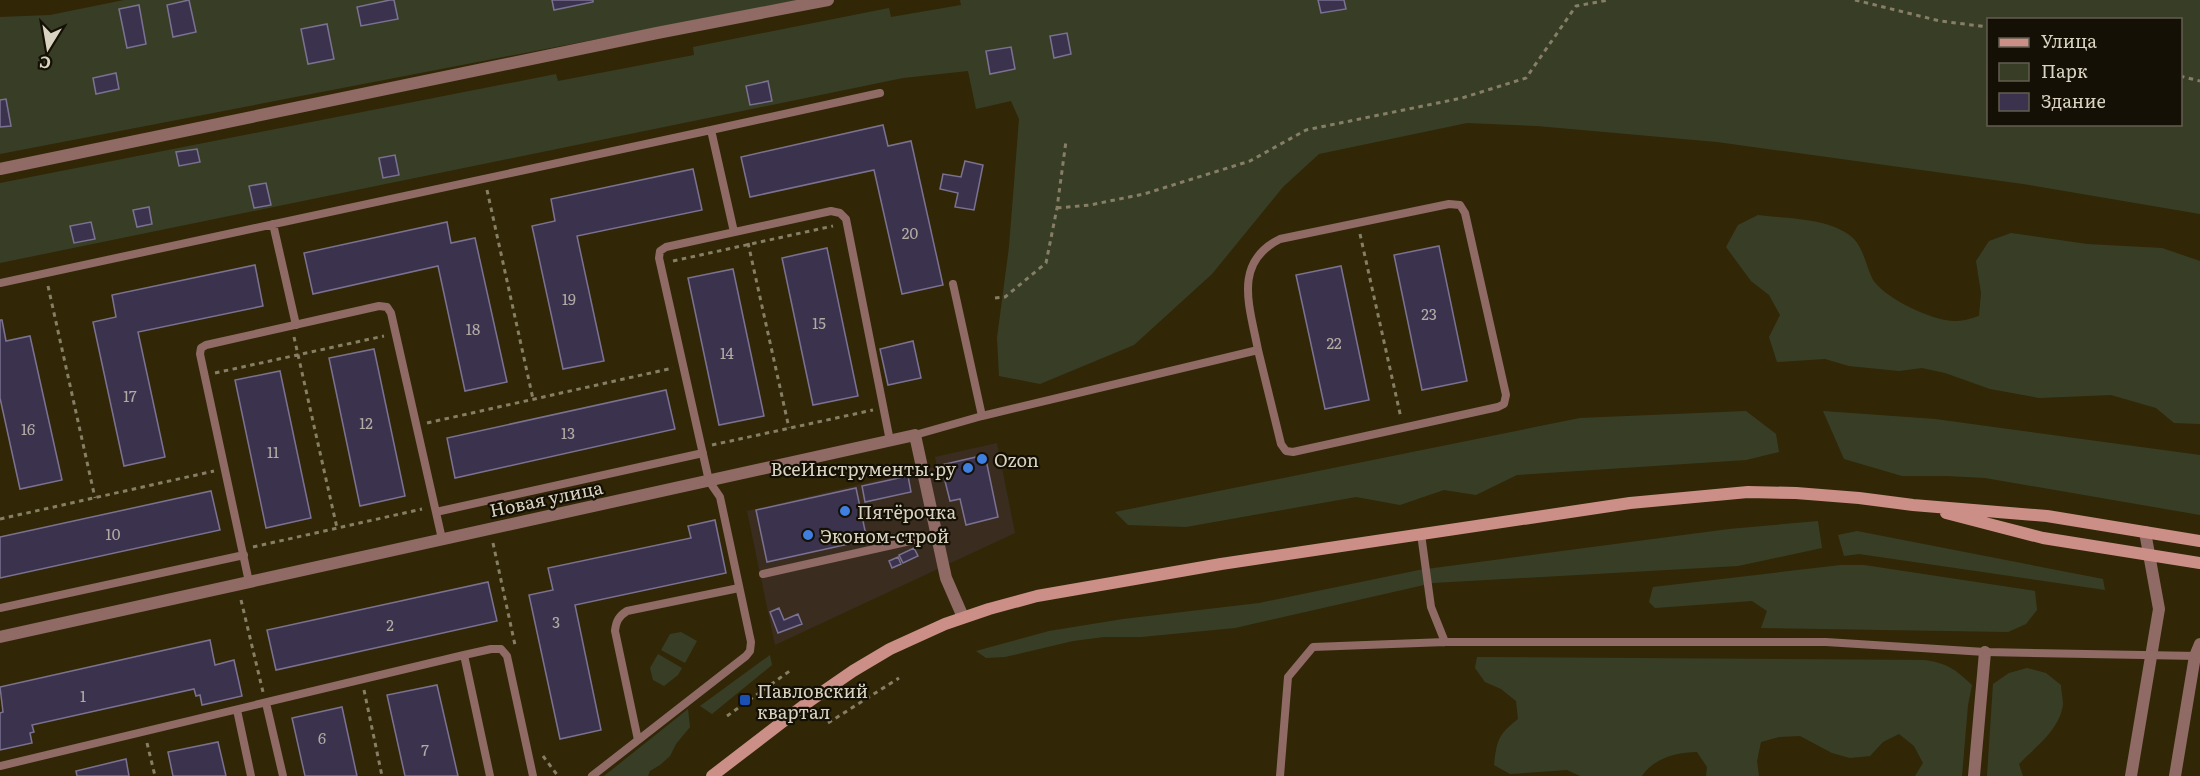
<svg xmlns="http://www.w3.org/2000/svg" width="2200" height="776" font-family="Literata,serif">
<rect width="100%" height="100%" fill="#312707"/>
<path fill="#3a2d1f" d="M997,443l18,90 -240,112 -28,-134 190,-45 -2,-9z"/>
<path fill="#383e26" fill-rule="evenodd" d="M124,0h676l-800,154v-137l50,-2z
M960,0h1240v214l-177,-30 -306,-42 -180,-16 -70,-3 -148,31 -36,33 -71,87 -78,71 -94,39 -41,-8 -2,-38 12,-91 10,-128 -8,-18 -35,8 -8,-38 -65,7 -903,185v-80l556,-109 2,7 136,-26 -1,-8 196,-39 2,9 70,-12zM1988,20h192v104h-192z
M1758,215c30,4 65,3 90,19 15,10 17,29 24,44 9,19 64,45 85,43 7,0 15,-3 22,-5l2,-23 -5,-32 13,-20 22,-8 76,11 75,4 38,13v163l-26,-1 -18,-15 -45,-13 -72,3 -49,-9 -45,-16 -23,-5 -23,3 -50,-5 -24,-7 -48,3 -8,-25 11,-22 -11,-20 -18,-14 -25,-34 12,-22z
M1746,411l30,23 3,18 -33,8 -229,15 -41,20 -32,-5 -44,15 -44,-8 -170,30 -58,-2 -13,-13 465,-94z
M1823,411l112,8 265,36v60l-215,-37 -38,-2h-45l-58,-17z
M1818,521l4,27 -84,18 -305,17 -198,45 -94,9h-37l-31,4 -68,16 -19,1 -10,-7 73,-20 74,-12 136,-16 160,-33 310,-41z
M1857,531l246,48 2,11 -246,-36 -15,2 -6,-21z
M1841,565h23l171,26 2,19 -11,14 -18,8 -247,-4 6,-17 -15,-10 -97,7 -6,-6 4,-15z
M681,632l16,9 -12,22 -24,-13 9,-16z
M658,654l24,14 -4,7 -14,11 -11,-6 -3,-12z
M770,655l2,10 -60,49 -12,-8z
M1477,657l447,3c23,3 31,9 48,25l-4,20 -6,71h-47l8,-13 -9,-17 -15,-12 -16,8 -13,14 -20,2 -18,-5 -32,-17 -21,1 -18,5 -4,19 2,15h-53l1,-9 -10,-15c-20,0 -43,6 -55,24h-62l-13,-6 -57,4 -16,-9c3,-25 4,-30 24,-46l-2,-18 -15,-12 -16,-7 -10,-14z
M2027,668l19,5 15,12c0,6 2,14 2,19 -3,26 -28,43 -44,60l4,12h-36l6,-92 16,-11z
M688,709l2,18 -14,17 -6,12 -10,9 -10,6 -2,5h-44z"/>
<path fill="#3b334e" stroke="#7b7291" stroke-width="1.5" d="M189,0l7,32 -23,5 -6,-32z
M390,0h4l4,19 -37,7 -4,-19z
M552,0h41v2l-39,8z
M1318,0h26l2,9 -25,4z
M139,5l7,39 -19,4 -8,-39z
M327,24l7,35 -26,5 -7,-35z
M1067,33l4,21 -17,4 -4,-22z
M1011,47l4,22 -25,5 -4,-23z
M116,73l3,16 -23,5 -3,-16z
M768,81l4,20 -22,4 -4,-19z
M6,99l5,27 -11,1v-27z
M883,125l5,21 23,-5 32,144 -41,9 -28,-124 -124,27 -9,-40z
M197,149l3,13 -21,4 -3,-14z
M395,155l4,20 -16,3 -4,-20z
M965,161l18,4 -9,45 -19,-3 3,-14 -18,-4 3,-15 18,3z
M693,169l9,41 -125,26 27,125 -41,8 -31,-143 23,-5 -4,-22z
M266,183l5,22 -17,3 -5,-22z
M149,207l3,17 -15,3 -4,-17z
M91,222l4,17 -21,4 -4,-17z
M447,222l4,21 24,-5 32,144 -42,9 -27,-125 -125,28 -9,-41z
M1439,246l28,135 -45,9 -28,-135z
M827,248l31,148 -45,9 -31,-147z
M255,265l8,41 -125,26 27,125 -41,9 -31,-144 23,-5 -4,-22z
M1341,266l28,134 -44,9 -29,-134z
M733,269l31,147 -45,9 -31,-147z
M0,320h2l4,21 24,-5 32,144 -42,9 -20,-91z
M913,341l8,37 -33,7 -8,-36z
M374,349l31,147 -45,10 -31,-148z
M280,371l31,147 -45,10 -31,-148z
M666,390l9,39 -220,49 -8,-40z
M985,455l13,62 -32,8 -6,-26 -10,2 -9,-36z
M908,476l3,16 -46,10 -3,-16z
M856,488l11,52 -100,22 -11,-52z
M211,491l9,39 -220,48v-41z
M715,520l11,53 -151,32 26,125 -41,9 -31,-144 24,-5 -5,-22 143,-30 -3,-12z
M914,548l4,8 -15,7 -4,-8z
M898,557l3,7 -9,4 -3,-7z
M488,582l9,39 -221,49 -9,-40z
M779,608l5,12 14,-6 4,10 -24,9 -8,-21z
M210,640l5,25 19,-5 8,36 -40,9 -2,-10 -4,1 -2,-7 -162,36 2,7 -4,1 2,10 -32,7v-37l3,-1 -3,-25z
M437,685l21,91h-53l-18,-81z
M342,707l15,69h-52l-13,-58z
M218,742l8,34h-53l-5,-24z
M126,759l3,17h-52l-1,-5z"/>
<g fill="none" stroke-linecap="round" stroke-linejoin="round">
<path stroke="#867e65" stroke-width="3" stroke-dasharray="4.5 4.5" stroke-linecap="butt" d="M1855,0l85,21 48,6
M2180,76l20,5
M487,190l46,209
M1057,208l33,-3 54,-11 106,-33 56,-31 156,-32 64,-20 50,-72 33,-6
M1360,234l41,184
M748,243l41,185
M673,261l160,-35
M48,286l47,212
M995,298l10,-1 41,-34 11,-55 9,-67
M294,337l43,191
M215,373l169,-37
M427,423l246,-55
M712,445l161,-35
M0,519l214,-48
M493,543l22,102
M253,547l169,-38
M241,600l22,92
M364,690l18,86
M727,716l64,-46
M828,723l71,-45
M147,743l8,33
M543,756l15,20"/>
<path stroke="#906a65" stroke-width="8" d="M711,130l169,-37
M273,224l23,101
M0,283l711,-153 23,102
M953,284l29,132
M915,435l67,-19 276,-66 23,94 5,7 7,1 205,-45 6,-3 2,-9 -41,-182 -5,-8 -11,-1 -169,35c-48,24 -30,68 -22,111
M436,512l267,-59
M1421,534l10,73 14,35
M763,574l174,-39
M249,582l-49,-228 1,-6 5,-3 173,-39 8,1 4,6 51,226
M0,608l244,-53
M464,655l27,-6h10l6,7 26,120
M266,703l17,73
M237,710l14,66
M638,740l-23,-109c1,-10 4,-15 12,-20l112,-23
M0,766l464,-111 26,121
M592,776l154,-120 4,-5 1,-9 -31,-145 -11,-16 -50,-223 1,-7 6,-4 165,-36 9,2 6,6 44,222
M1280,776l8,-99 25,-30 132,-5h381l159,10 213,4"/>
<path stroke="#906a65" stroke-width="12" d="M0,169l657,-136 171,-33
M0,637l915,-202 31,143 17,39
M1974,776l11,-124
M2131,776l28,-167 -14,-77
M2175,776l20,-120 5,-12"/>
<path stroke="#cb8f87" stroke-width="12" d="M1946,513l97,25 157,25
M712,776l99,-76 42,-29 37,-22 55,-25 44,-15 48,-13 184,-32 409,-61 118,-11 48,1 63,5 54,7 134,11 153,25"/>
</g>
<g fill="#3f7fe0" stroke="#151005" stroke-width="2">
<circle cx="982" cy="459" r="6"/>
<circle cx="968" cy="468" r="6"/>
<circle cx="845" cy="511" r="6"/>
<circle cx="808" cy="535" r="6"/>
</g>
<rect fill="#1a4fb4" stroke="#151005" stroke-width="2" x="739" y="694" width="12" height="12" rx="3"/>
<g text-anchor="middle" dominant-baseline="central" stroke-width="4.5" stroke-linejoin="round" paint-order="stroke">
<g font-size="15" fill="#b2aba4">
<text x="910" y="232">20</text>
<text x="569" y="298">19</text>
<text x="1429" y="313">23</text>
<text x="819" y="322">15</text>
<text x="473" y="328">18</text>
<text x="1334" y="342">22</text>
<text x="727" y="352">14</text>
<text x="130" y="395">17</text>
<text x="366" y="422">12</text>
<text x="28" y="428">16</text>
<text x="568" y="432">13</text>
<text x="273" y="451">11</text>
<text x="113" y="533">10</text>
<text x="556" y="621">3</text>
<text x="390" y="624">2</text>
<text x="83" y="695">1</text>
<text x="322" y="737">6</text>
<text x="425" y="749">7</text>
</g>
<g font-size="18" fill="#d9d3c1" stroke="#151005" text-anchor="start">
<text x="994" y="459">Ozon</text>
<text x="956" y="468" text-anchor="end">ВсеИнструменты.ру</text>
<text x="857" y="511">Пятёрочка</text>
<text x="820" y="535">Эконом-строй</text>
<text x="757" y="690">Павловский<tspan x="757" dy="21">квартал</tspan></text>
</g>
<g font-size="18" fill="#d9d3c1" stroke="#151005">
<text transform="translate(546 498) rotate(-12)">Новая улица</text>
</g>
</g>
<rect x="1987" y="18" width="195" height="108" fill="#151005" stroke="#635e50" stroke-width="1.5"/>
<rect x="1999" y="38" width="30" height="9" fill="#cb8f87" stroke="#635e50" stroke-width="1.5"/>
<text x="2041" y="48" font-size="18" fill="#d9d3c1">Улица</text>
<rect x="1999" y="63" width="30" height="18" fill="#383e26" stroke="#635e50" stroke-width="1.5"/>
<text x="2041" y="78" font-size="18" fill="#d9d3c1">Парк</text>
<rect x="1999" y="93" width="30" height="18" fill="#3b334e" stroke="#635e50" stroke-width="1.5"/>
<text x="2041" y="108" font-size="18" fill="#d9d3c1">Здание</text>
<g transform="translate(48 48) rotate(191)" stroke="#151005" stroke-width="4.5" paint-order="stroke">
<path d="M0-4.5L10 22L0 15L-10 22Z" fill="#d9d3c1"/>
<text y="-9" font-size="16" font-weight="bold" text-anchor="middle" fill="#d9d3c1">С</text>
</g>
</svg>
